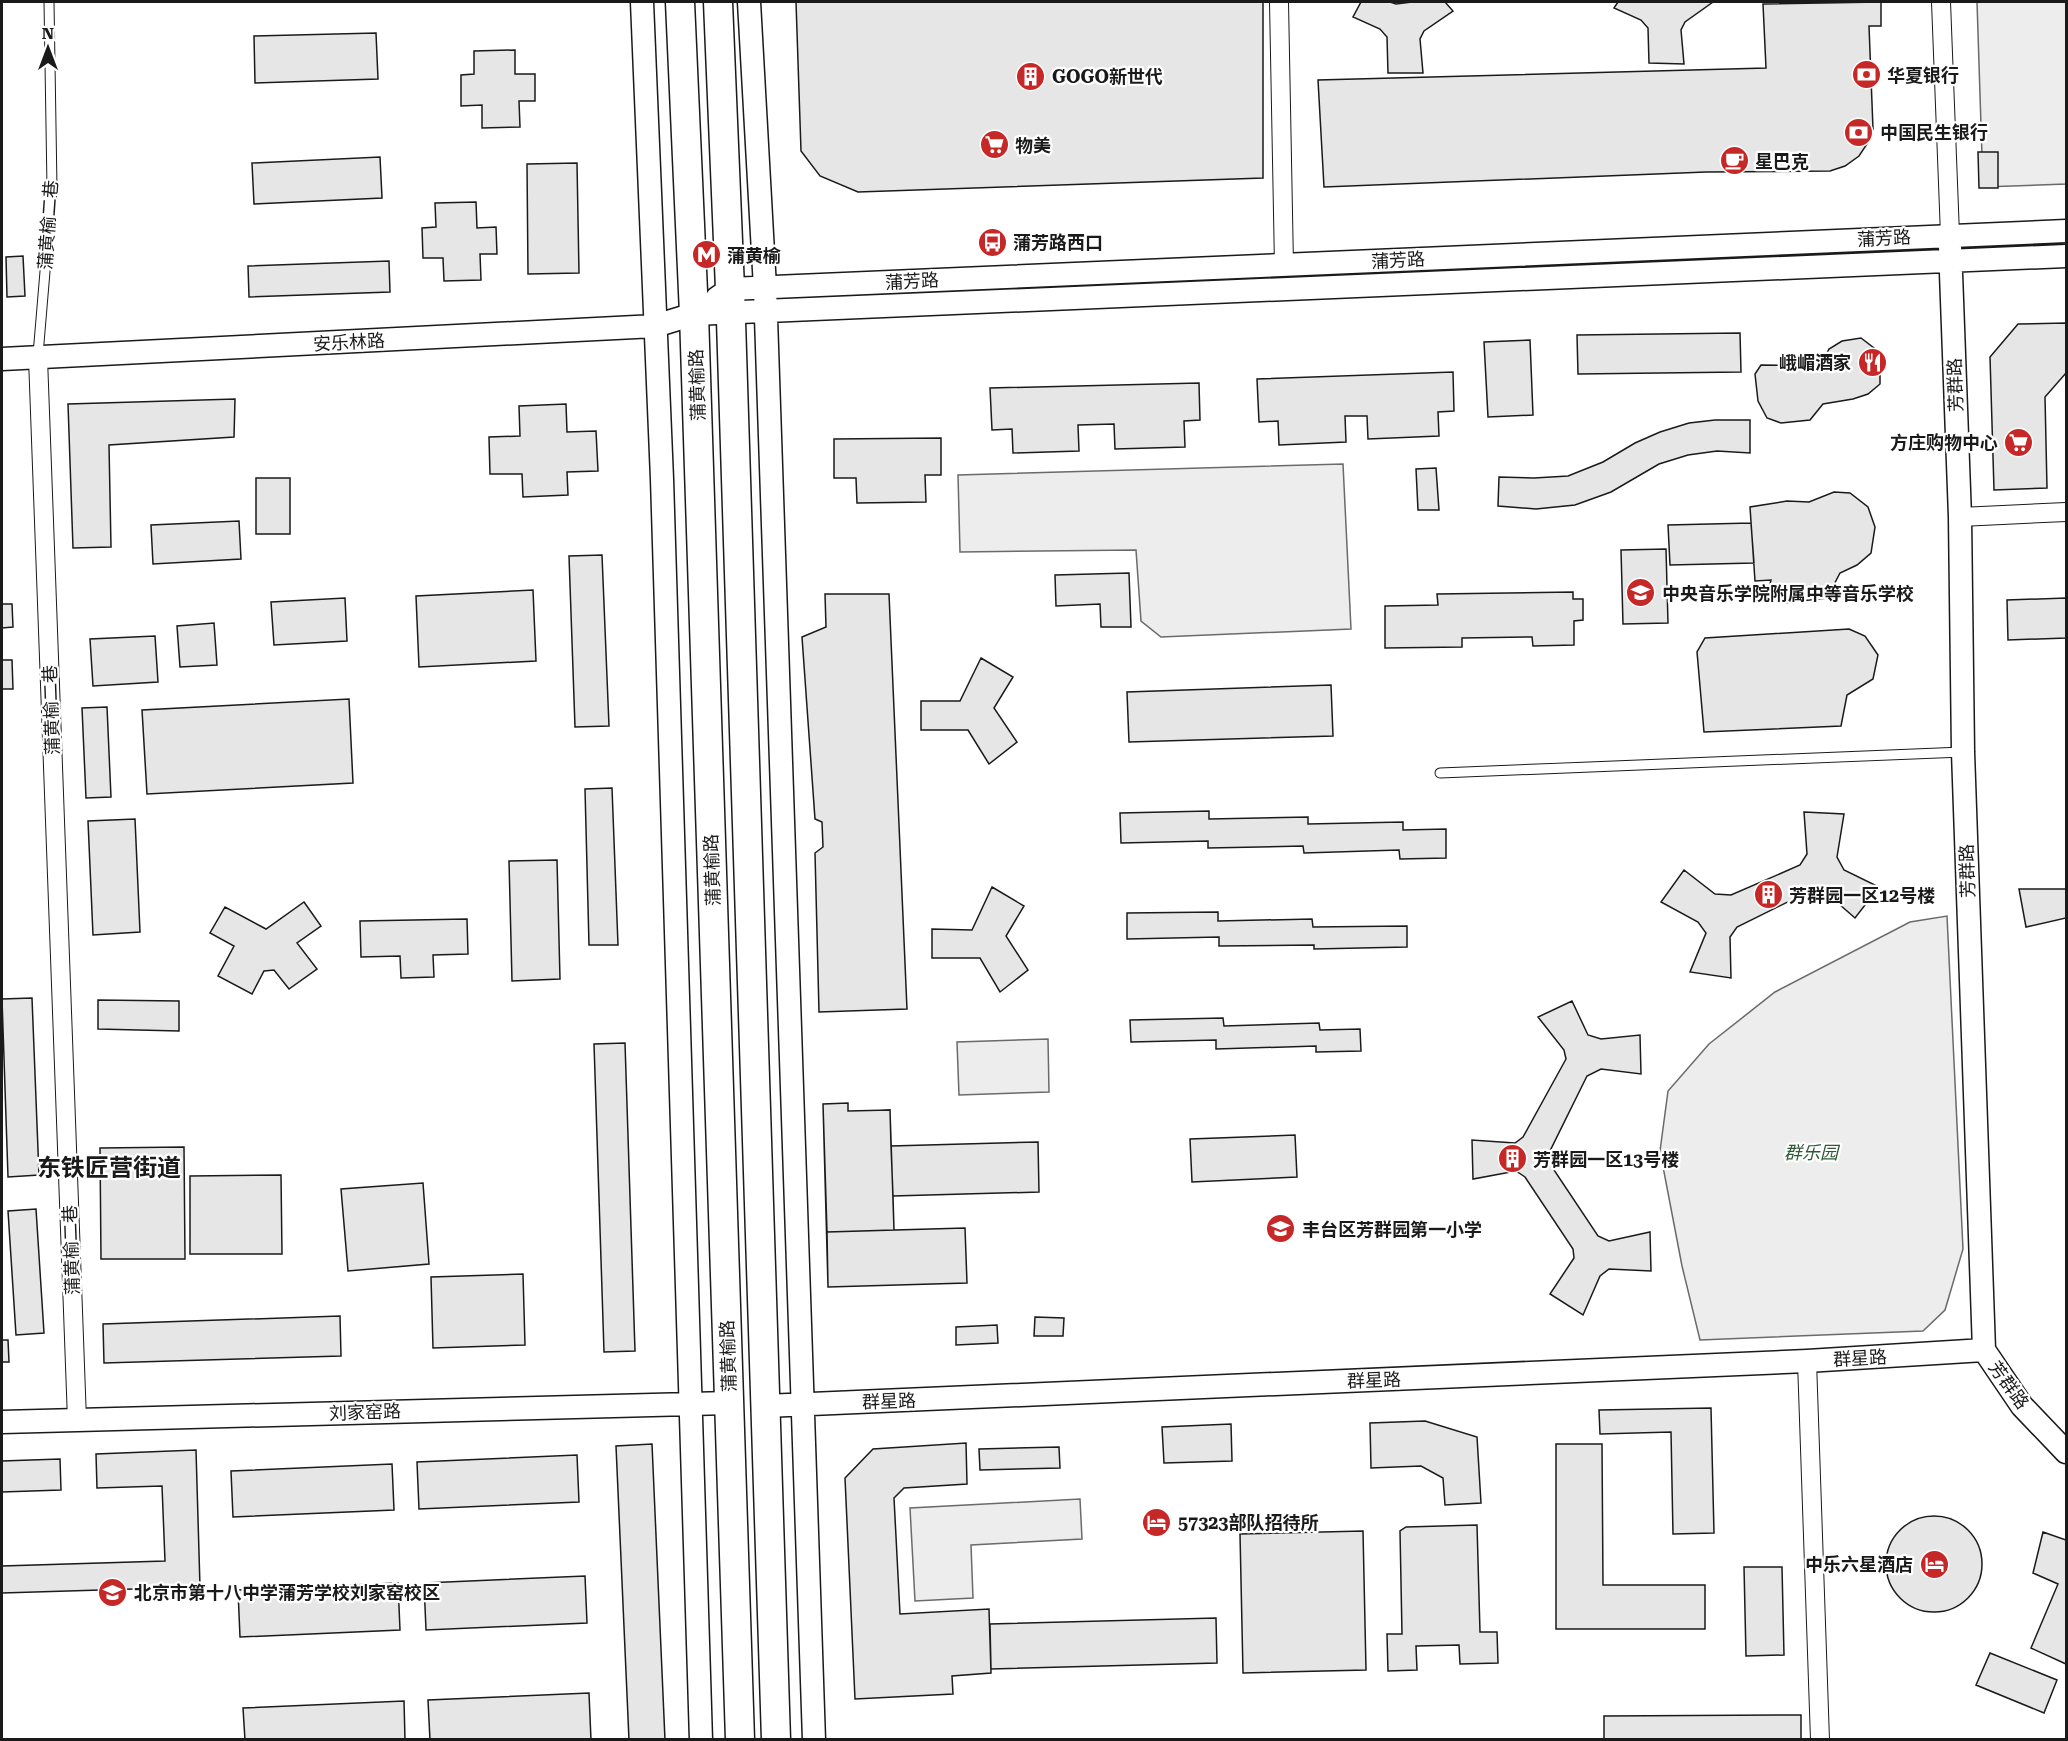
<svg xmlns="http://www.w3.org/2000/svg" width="2068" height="1741" font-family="'Roboto Serif','Noto Sans SC',serif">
<rect width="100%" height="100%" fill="#fff"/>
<path fill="#ededed" stroke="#6a6a6a" stroke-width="1.5" d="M1977,2h89v182l-83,3z
M1343,464l8,165 -190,8 -20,-16 -5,-71 -176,2 -2,-77z
M1947,916l16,333 -18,61 -22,21 -223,9 -18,-74 -22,-115 8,-60 41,-47 66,-52 135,-70z
M1048,1039l1,53 -90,3 -2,-53z
M1080,1499l2,40 -111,6 2,53 -58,3 -5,-93z"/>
<path fill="#e6e6e6" stroke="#1a1a1a" stroke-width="1.5" d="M796,2h467v176l-405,14 -38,-16 -19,-25z
M1361,2h29l6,2 16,-2h33l8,9 -29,20 -4,8 3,34h-35l-1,-36 -7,-8 -27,-12z
M1618,2h95l-28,20 -4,8 3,34 -35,-1 -1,-35 -7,-8 -27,-12z
M1881,2v24h-12l4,103 -4,12 -10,15 -14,10 -15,5 -124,1 -382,15 -6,-107 448,-12 -3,-64z
M376,33l2,46 -123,4 -1,-47z
M515,50v24h20v27h-16l1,26 -38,1v-23l-21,1v-31l13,-1v-23z
M1978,152h20v36h-19z
M380,157l2,41 -128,6 -2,-41z
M577,163l2,110 -51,1 -1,-110z
M476,202l1,26 19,-1 1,27h-17l1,26 -37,1 -1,-23h-20l-1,-30 14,-1 -1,-24z
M23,256l2,40 -18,1 -1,-40z
M389,261l1,31 -141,5 -1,-31z
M2066,323v50l-21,24 2,91 -53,2 -4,-133 28,-33z
M1740,333l1,39 -163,2 -1,-39z
M1861,338l13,10 6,17v19l-12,10 -15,5 -30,5 -13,16 -29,3 -14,-5 -9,-17 -3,-27 6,-9 59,1 9,-17 13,-8z
M1530,340l3,75 -45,2 -4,-75z
M1453,372l1,39 -16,1 1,24 -71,3 -1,-23h-22l1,26 -67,3 -1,-24 -19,1 -2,-43z
M1199,383l1,37 -16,1 1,26 -70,2 -1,-25 -36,1 1,26 -66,2 -1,-24 -20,1 -2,-42z
M235,399l-1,38 -125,8 2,102 -38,1 -5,-144z
M566,404l1,28 29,-1 2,40 -31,1 1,23 -45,2 -1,-23h-32l-1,-37 31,-1 -1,-30z
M1715,420h35v33l-33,-2 -29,4 -29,9 -48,28 -36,13 -39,4 -38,-3 1,-29 35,1 34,-2 35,-14 32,-19 25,-11 29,-9z
M941,438v37h-16l1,27 -69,1 -1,-25h-22v-39z
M1436,468l3,42h-21l-2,-41z
M256,478h34v56h-34z
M1834,492l16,1 18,14 7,20 -4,26 -14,12 -17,8 -13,25 -44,5 -15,-11 3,-12 -16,1 -5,-74 37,-6 22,1z
M239,521l2,38 -88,5 -2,-39z
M1751,523l3,40 -84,2 -2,-40z
M1666,549l2,74 -45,1 -2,-74z
M602,555l7,171 -34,1 -6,-171z
M1129,573l2,54h-30l-1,-23 -44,2 -1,-31z
M533,590l3,71 -117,6 -3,-71z
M1573,592v7h10v21l-9,1v24l-41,1 -1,-9 -70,1v9l-77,1v-42l53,-1 -1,-11z
M825,594h64l18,415 -88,3 -4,-159 8,-6 -1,-25 -7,-3 -13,-182 24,-10z
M345,598l2,43 -73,4 -3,-43z
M2066,598v40l-58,2 -1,-40z
M2,604h10l1,23 -11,1z
M214,623l3,42 -37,2 -3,-41z
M1849,629l16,7 13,19 -5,24 -26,16 -6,31 -137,6 -7,-80 8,-14z
M155,636l3,46 -65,4 -3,-47z
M981,658l32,19 -19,31 23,34 -28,22 -21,-34h-47v-29h39z
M2,660h10l1,29h-11z
M1331,685l2,51 -204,6 -2,-50z
M349,699l4,84 -206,11 -5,-84z
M107,707l4,90 -25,1 -4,-90z
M612,788l6,157h-29l-4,-156z
M1209,811v8l99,-2v7l95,-2v8l43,-1v29l-46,1 -1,-9 -95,3 -1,-7 -95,2v-7l-87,2 -1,-30z
M1804,812l40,2 -7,43 7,13 35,17 -24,31 -31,-27 -12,-1 -75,37 -7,10 1,41 -41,-6 16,-39 -8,-11 -37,-20 23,-32 31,24 16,1 69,-30 7,-11z
M135,819l5,113 -47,3 -5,-114z
M557,860l3,119 -48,2 -3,-120z
M992,887l32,19 -18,30 22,34 -28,22 -20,-34h-48v-29l40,1z
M2019,889h47v29l-40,9z
M304,902l17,24 -24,17 20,26 -28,20 -15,-19 -10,1 -12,23 -34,-18 16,-30 -24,-13 15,-26 41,22z
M1218,912v9l94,-2 1,8 94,-1v21l-93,2v-4l-95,1v-9l-92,2v-26z
M467,919l1,35 -35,1 1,22 -33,1 -1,-22 -39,1 -1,-36z
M32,998l7,177 -31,2 -6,-178z
M98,1000l81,1v30l-81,-2z
M1572,1001l16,34 13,4 39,-4 1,39 -40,-5 -14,7 -37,75 2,16 46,69 11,5 41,-9 1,39 -42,-2 -9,7 -17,39 -33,-21 24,-36 -1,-9 -48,-72 -9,-6 -43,8 -1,-39 43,3 8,-6 43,-78 -2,-9 -26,-33z
M1223,1018l1,8 95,-3 1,7 40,-1 1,22 -45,1v-6l-100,3v-9l-85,2 -1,-22z
M625,1043l10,308 -31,1 -10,-308z
M848,1103v8l42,-1 1,36 147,-4 1,50 -146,4 1,34 71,-2 2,55 -139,4 -5,-183z
M848,1103v8l42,-1 4,120 -67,2 -4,-128z
M1295,1135l2,42 -105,5 -2,-43z
M1038,1142l1,50 -146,4 -2,-50z
M184,1147l1,112h-84l-1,-111z
M281,1175l1,79h-92v-78z
M423,1183l6,81 -81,7 -7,-82z
M36,1209l8,124 -28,2 -8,-124z
M965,1228l2,55 -139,4 -1,-55z
M523,1274l2,71 -92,3 -2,-71z
M340,1316l1,40 -237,7 -1,-39z
M1035,1317l29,1 -1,18h-29z
M997,1325l1,18 -42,2v-18z
M2,1340h6l1,22h-7z
M1711,1408l3,125 -41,1 -2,-102 -71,2 -1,-24z
M1425,1421l52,16 4,66 -36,2 -2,-27 -22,-12 -50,2 -1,-45z
M1231,1424l1,37 -68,2 -2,-36z
M966,1443l1,41 -63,4 -10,10 6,116 89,-5 2,64 -39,3 1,18 -98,5 -10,-221 28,-29z
M652,1444l13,296h-36l-13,-294z
M1556,1444h46l1,141h102v44h-149z
M1059,1447l1,21 -80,2 -1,-21z
M196,1450l4,137 -198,6v-27l163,-5 -3,-75 -65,2 -1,-34z
M577,1455l2,47 -160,7 -2,-47z
M60,1459l1,31 -59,2v-31z
M392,1464l2,46 -161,7 -2,-46z
M1886 1564a48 48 0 1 1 96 0a48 48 0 1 1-96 0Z
M1477,1525l3,107h17l1,31 -38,1 -1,-19 -43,1 1,24 -29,1 -1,-37h15l-2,-103 6,-4z
M1363,1531l3,139 -123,3 -3,-139z
M2043,1532l23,8v124l-35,-16 27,-64 -25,-11z
M1744,1567h38l2,88 -38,1z
M585,1576l2,47 -161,7 -2,-47z
M398,1583l2,47 -160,7 -2,-47z
M1216,1618l1,45 -226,6 -1,-45z
M1990,1653l67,27 -13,33 -68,-28z
M589,1693l2,47h-161l-2,-40z
M404,1701l1,39h-160l-2,-32z
M1801,1715v25h-197v-24z"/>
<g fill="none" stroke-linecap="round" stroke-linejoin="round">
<defs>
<path id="service" d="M38,355l14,-167 -3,-186
M1440,773l523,-21"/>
<path id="minor" d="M1279,2l5,263
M1941,2l9,233
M38,358l39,1062
M1960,517l106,-5
M1807,1361l13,379"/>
<path id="tertiary" d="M642,2l20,477 39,1261
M749,2l16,286 49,1452
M1950,246l10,271 3,235 21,598 38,56 44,46
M717,298l13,-9 1336,-58
M2,359l653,-33 39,-12 1372,-58
M765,1406l1042,-45 177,-11
M2,1422l727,-19"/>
<path id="primary" d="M680,2l14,312 46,1426
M718,2l12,287 46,1451"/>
</defs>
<use href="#service" stroke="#1a1a1a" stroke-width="11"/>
<use href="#minor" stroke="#1a1a1a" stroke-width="20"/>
<use href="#tertiary" stroke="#1a1a1a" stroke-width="25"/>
<use href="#primary" stroke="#1a1a1a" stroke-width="31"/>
<use href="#service" stroke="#fff" stroke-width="9"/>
<use href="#minor" stroke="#fff" stroke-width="18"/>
<use href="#tertiary" stroke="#fff" stroke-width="22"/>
<use href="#primary" stroke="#fff" stroke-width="28"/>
</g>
<defs>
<symbol id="bank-disc" viewBox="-11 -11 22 22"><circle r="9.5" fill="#c62828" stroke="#fff"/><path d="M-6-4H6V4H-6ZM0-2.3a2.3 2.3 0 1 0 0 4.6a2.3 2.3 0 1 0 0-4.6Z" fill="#fff"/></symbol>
<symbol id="building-disc" viewBox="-11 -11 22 22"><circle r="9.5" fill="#c62828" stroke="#fff"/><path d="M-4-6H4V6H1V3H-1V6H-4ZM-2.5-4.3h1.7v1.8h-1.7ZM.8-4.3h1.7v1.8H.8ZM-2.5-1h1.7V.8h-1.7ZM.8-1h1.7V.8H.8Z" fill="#fff"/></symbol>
<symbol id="supermarket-disc" viewBox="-11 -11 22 22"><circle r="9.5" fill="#c62828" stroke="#fff"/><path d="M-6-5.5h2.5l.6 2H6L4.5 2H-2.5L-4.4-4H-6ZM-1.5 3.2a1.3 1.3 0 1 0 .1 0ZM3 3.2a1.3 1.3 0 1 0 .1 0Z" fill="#fff"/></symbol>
<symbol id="cafe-disc" viewBox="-11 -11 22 22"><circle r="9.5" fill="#c62828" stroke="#fff"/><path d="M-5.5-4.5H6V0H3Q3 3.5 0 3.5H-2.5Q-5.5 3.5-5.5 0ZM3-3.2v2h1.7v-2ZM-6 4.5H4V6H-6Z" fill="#fff"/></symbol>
<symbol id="bus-disc" viewBox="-11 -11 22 22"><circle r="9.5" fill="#c62828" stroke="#fff"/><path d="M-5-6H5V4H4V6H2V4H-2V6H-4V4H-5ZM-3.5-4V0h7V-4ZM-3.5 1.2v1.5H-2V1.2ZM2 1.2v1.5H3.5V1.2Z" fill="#fff"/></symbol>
<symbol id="metro-disc" viewBox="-11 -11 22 22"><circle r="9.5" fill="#c62828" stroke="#fff"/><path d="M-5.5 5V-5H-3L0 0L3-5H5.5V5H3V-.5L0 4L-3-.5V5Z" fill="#fff"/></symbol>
<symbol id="restaurant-disc" viewBox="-11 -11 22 22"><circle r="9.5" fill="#c62828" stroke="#fff"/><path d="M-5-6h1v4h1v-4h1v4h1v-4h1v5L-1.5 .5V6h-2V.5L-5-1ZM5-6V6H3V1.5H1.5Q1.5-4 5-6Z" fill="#fff"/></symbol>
<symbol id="school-disc" viewBox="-11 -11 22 22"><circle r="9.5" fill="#c62828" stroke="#fff"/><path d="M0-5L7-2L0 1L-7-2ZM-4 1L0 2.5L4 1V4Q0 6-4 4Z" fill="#fff"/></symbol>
<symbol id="hotel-disc" viewBox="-11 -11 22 22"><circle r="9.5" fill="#c62828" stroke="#fff"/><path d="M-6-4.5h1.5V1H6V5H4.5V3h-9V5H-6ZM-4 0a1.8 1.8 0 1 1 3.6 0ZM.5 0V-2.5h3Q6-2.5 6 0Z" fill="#fff"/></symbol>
</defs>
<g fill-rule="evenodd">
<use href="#bank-disc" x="1850" y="58" width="33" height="33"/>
<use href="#building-disc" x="1014" y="60" width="33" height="33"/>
<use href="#bank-disc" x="1842" y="116" width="33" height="33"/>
<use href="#supermarket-disc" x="978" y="128" width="33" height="33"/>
<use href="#cafe-disc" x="1718" y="144" width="33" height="33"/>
<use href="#bus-disc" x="976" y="226" width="33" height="33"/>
<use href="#metro-disc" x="690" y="238" width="33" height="33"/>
<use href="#restaurant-disc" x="1856" y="346" width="33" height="33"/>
<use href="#supermarket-disc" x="2002" y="426" width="33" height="33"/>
<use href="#school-disc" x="1624" y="576" width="33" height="33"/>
<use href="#building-disc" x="1752" y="878" width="33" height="33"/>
<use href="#building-disc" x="1496" y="1142" width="33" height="33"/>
<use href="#school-disc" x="1264" y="1212" width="33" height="33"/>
<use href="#hotel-disc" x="1140" y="1506" width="33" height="33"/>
<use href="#hotel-disc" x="1918" y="1548" width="33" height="33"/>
<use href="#school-disc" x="96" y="1576" width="33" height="33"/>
</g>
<g text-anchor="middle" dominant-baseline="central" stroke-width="4.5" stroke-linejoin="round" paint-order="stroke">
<g font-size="18" font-weight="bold" fill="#1a1a1a" stroke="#fff" text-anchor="start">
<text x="1887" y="75">华夏银行</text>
<text x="1052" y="76">GOGO新世代</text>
<text x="1880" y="132">中国民生银行</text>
<text x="1015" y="145">物美</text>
<text x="1755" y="161">星巴克</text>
<text x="1013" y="242">蒲芳路西口</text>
<text x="727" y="255">蒲黄榆</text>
<text x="1851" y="362" text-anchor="end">峨嵋酒家</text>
<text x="1998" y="442" text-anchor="end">方庄购物中心</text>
<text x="1662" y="593">中央音乐学院附属中等音乐学校</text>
<text x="1789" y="895">芳群园一区12号楼</text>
<text x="1533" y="1159">芳群园一区13号楼</text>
<text x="1302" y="1229">丰台区芳群园第一小学</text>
<text x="1178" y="1522">57323部队招待所</text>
<text x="1913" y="1564" text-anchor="end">中乐六星酒店</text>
<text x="134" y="1592">北京市第十八中学蒲芳学校刘家窑校区</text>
</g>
<g font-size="18" fill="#1a1a1a" stroke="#fff">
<text transform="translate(48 225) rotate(-86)">蒲黄榆二巷</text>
<text transform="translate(1884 238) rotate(-3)">蒲芳路</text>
<text transform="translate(1398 260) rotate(-3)">蒲芳路</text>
<text transform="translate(912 281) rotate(-3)">蒲芳路</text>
<text transform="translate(349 342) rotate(-3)">安乐林路</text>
<text transform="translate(697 385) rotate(-92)">蒲黄榆路</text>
<text transform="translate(1955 385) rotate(-92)">芳群路</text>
<text transform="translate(51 710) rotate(-92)">蒲黄榆二巷</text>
<text transform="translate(712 870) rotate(-92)">蒲黄榆路</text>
<text transform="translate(1967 871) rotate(-92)">芳群路</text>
<text transform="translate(71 1250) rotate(-92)">蒲黄榆二巷</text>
<text transform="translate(728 1356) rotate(-92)">蒲黄榆路</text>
<text transform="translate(1860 1358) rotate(-3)">群星路</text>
<text transform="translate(1374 1380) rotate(-2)">群星路</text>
<text transform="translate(2009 1385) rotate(54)">芳群路</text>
<text transform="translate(889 1401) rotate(-2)">群星路</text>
<text transform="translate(365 1412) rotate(-2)">刘家窑路</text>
</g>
<g font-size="18" font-style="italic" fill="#2b5a34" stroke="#fff">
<text x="1811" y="1152">群乐园</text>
</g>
<g font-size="24" font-weight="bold" fill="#1a1a1a" stroke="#fff">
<text x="109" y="1168">东铁匠营街道</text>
</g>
</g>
<rect width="2068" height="1741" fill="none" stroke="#1a1a1a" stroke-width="6"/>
<g transform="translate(48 48)" stroke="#ffffff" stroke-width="4.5" paint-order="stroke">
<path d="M0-4.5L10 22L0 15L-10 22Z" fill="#1a1a1a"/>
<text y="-9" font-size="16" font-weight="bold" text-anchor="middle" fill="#1a1a1a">N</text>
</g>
</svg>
